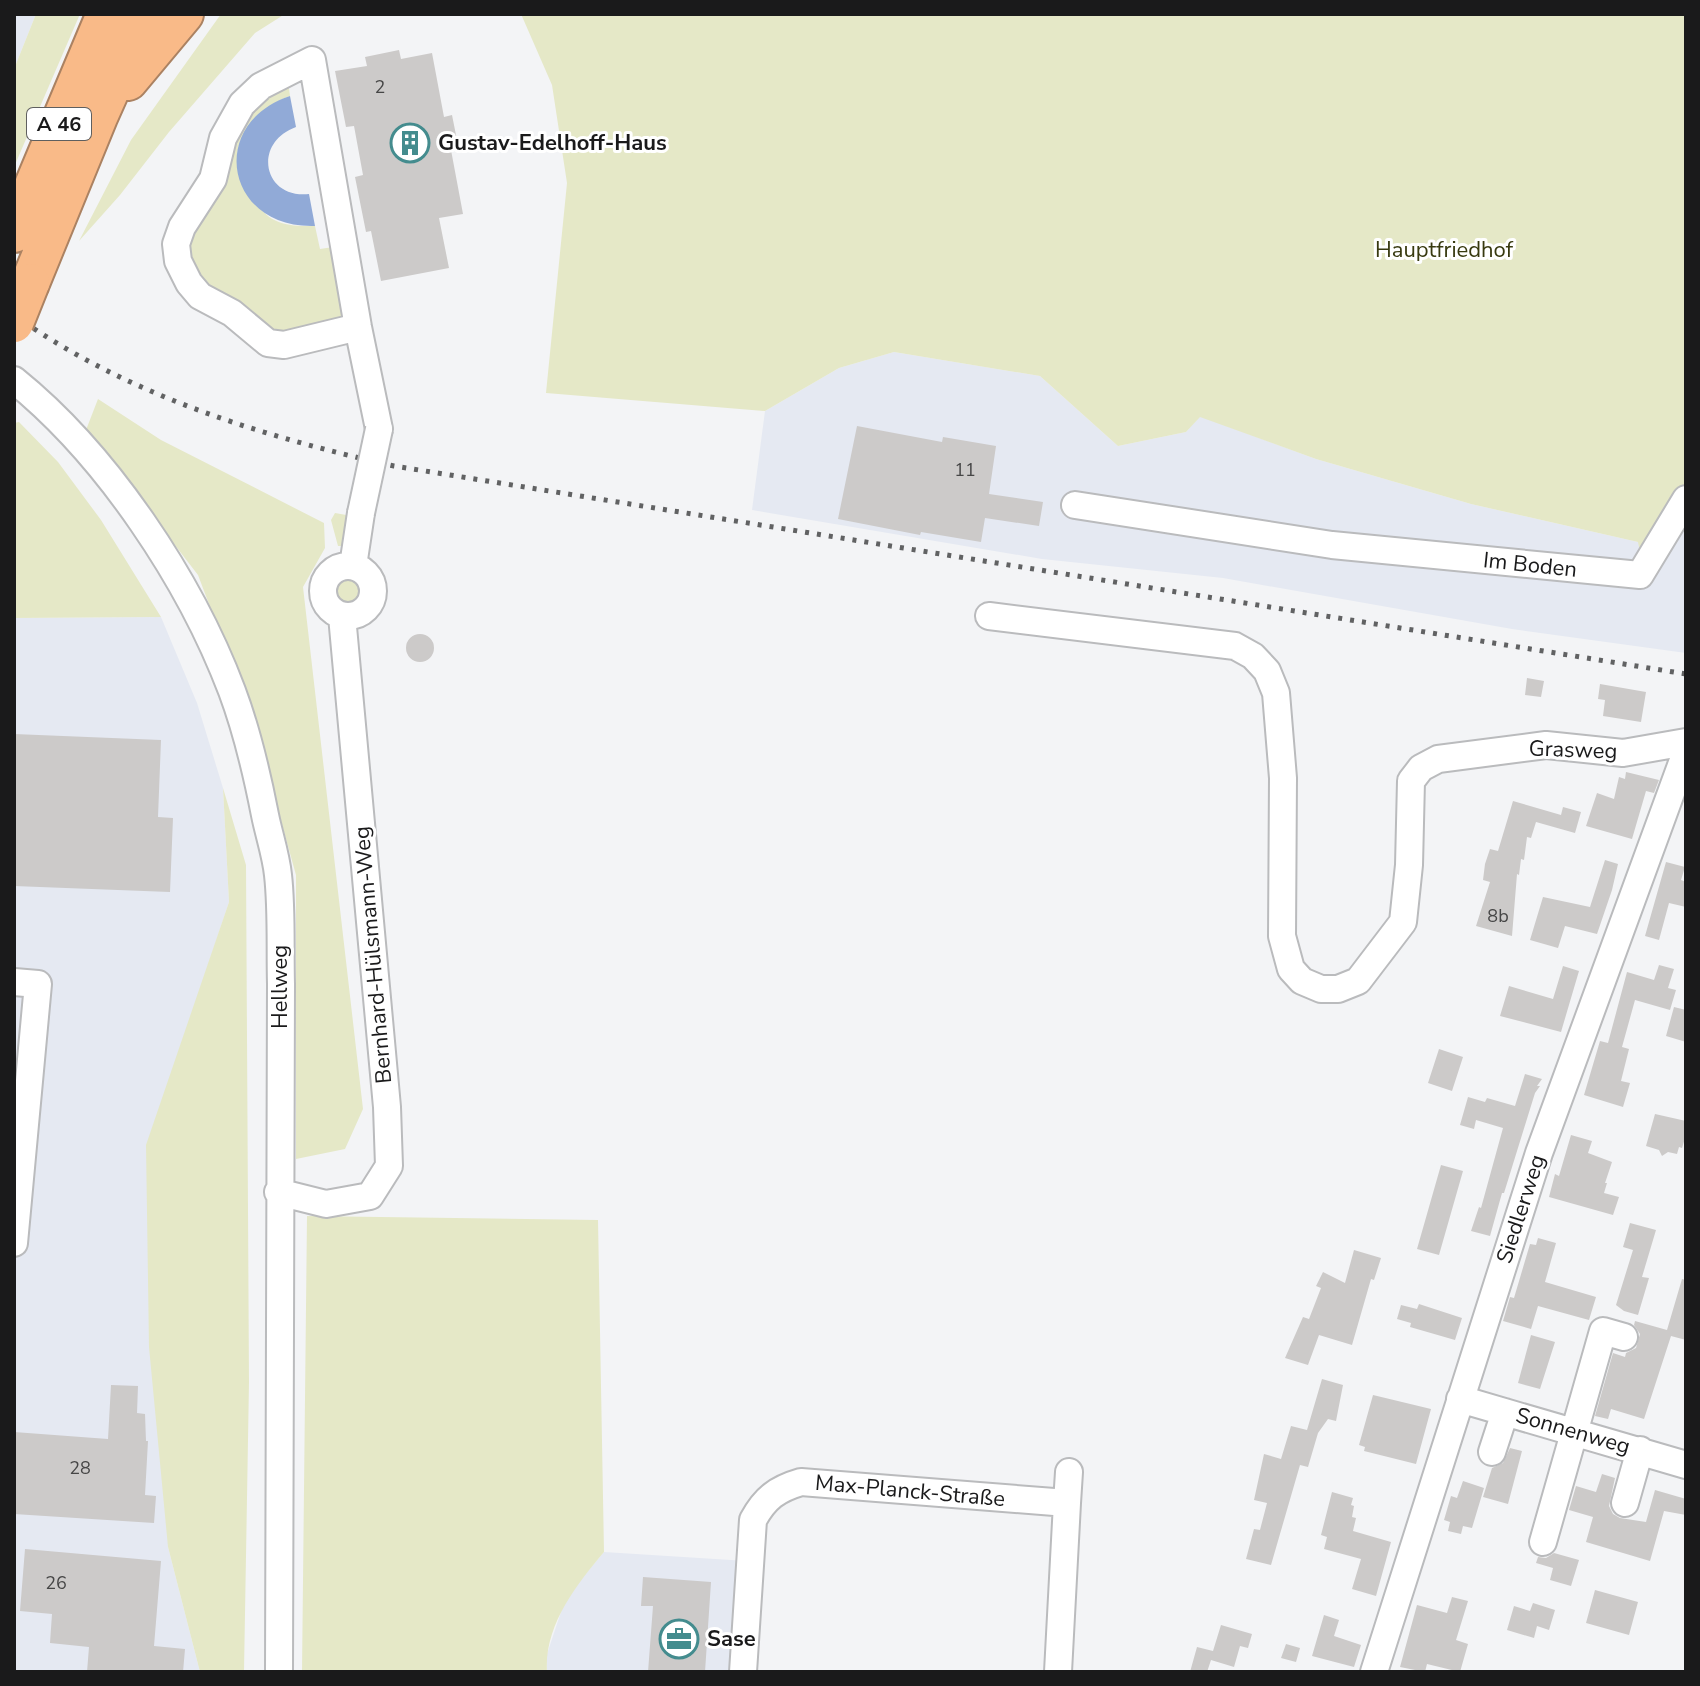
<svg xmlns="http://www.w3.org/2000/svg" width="1700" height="1686" font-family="'Nunito Sans',sans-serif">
<rect width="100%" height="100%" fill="#f3f4f6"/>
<path fill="#e5e9f2" d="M14,14h22l-22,55z
M894,352l146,24 78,70 68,-14 14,-16 116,43 155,45 167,38 48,-31v142l-174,-24 -289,-51 -181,-19 -290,-49 13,-99 74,-43z
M161,617l36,86 26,85 6,114 -47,141 -14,504 32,125h-186v-1054z
M604,1552l143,9 -7,111h-193l-1,-15 17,-51 18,-27z"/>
<path fill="#e5e8c7" d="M36,14h44l-66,153v-98z
M221,14h64l-30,19 -86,99 -49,63 -41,46 52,-101z
M521,14h1165v497l-40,69 -8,-38 -167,-38 -155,-45 -116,-42 -14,15 -68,14 -78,-70 -146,-24 -55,16 -74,43 -219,-18 21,-210 -15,-98z
M288,81l2,15c-25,9 -54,35 -53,64 0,8 6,16 9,23 17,36 28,44 69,43l5,23 20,-3 12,70 -53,18 -32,-1 -68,-47 -17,-48 61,-128z
M98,399l63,41 163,83 1,25 -22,39 60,522 -18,40 -49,10v-284l-42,-152 -56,-148 -112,-145z
M19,422l39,40 43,58 60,97 -147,1v-195z
M335,513l17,3 -6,30h-8l-7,-26z
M335 591a12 12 0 1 1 24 0a12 12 0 1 1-24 0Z
M223,788l23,77 3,517 -5,290h-44l-32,-125 -19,-200 -3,-202 83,-243z
M307,1216l291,4 6,332c-28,33 -60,74 -57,120h-245z"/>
<path fill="#91aad7" d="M290,96l6,31c-44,16 -33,72 13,67l6,32c-89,3 -109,-102 -25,-130z"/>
<path fill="#cccac9" d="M399,50l2,9 31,-6 12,64 8,-2 4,20 3,14 -8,1 12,64 -24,4 10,50 -68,13 -10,-50 -5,1 -11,-55 8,-2 -9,-49 -8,1 -11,-56 32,-5 -2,-9z
M857,426l85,16 1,-5 53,9 -7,48 54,8 -4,24 -54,-8 -4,24 -60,-10 -1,3 -82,-16z
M406 648a14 14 0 1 1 28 0a14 14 0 1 1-28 0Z
M1527,678l17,3 -3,16 -16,-2z
M1600,684l46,8 -5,30 -38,-6 2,-16 -7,-1z
M14,734l147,6 -3,77 15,1 -3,74 -156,-6z
M1626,772l33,8 -5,13 -8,-2 -14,48 -46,-13 11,-33 17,6 5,-22 6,2z
M1513,801l48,14 2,-8 18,5 -6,21 -39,-11 -5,16 -4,-1 -3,23 -3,-1 -2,16 -2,-1 -5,62 -36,-10 14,-44 -7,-2 2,-16 5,-15 8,2z
M1605,860l13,4 -6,26 -15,44 -32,-8 -7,22 -28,-8 13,-43 47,10z
M1666,862l19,5 -4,13 5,2v25l-17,-4 -10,37 -14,-4z
M1659,965l15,4 -6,19 8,2 -6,20 -35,-10 -13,47 7,2 -8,32 9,2 -7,24 -39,-12 16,-54 8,2 19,-71 27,8z
M1563,966l16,5 -18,61 -61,-16 9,-30 44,13z
M1674,1007l12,3v32l-20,-6z
M1439,1049l24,8 -11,34 -24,-8z
M1525,1074l17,5 -5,7h3l-5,7 -31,100h-2l-12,43 -19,-5 8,-24 2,1 22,-80 -27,-8 -2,9 -14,-4 8,-28 17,5 2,-4 28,8z
M1655,1114l31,7v14l-4,13 -3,-1 -2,7 -9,-2 -6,4 -3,-6 -13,-4z
M1571,1135l21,6 -4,12 24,9 -7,21h2l-3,10 15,4 -6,18 -64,-18 6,-23 4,2z
M1441,1165l22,6 -24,84 -22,-6z
M1630,1223l26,7 -14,47 7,1 -11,37 -14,-4 -8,-6 17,-55 -10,-3z
M1538,1238l18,5 -11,39 51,15 -7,23 -51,-14 -7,23 -28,-8 7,-24 4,1 16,-54 6,1z
M1354,1250l27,8 -7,22 -3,-1 -19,66 -33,-10 -11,30 -23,-7 18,-41 6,2 12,-31 -5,-2 7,-14 22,11z
M1682,1279l4,1v60l-15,-4 -27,83 -33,-10 -3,10 -13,-3 18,-63 12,4 1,-4 10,-5 4,-14 -6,-9 1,-4 32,9z
M1419,1304l43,14 -7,22 -45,-13 1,-4 -14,-4 4,-14 16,4z
M1531,1335l24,7 -15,47 -22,-6z
M1322,1379l21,6 -7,36 -8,-2 -10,14 -10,34 -8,-2 -29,100 -25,-6 8,-30 6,1 7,-27 -13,-3 10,-46 17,5 10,-33 16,4z
M111,1385l27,1 -1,27 8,1 1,27h2l-3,54 11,1 -2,27 -140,-9v-82l94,7z
M1373,1395l58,14 -15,55 -52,-13 1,-4 -6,-2z
M1510,1448l12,3 -14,53 -25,-7 9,-29 11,-5z
M1602,1474l13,4 -6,28 4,8 7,4 26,4 9,-32 31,9v16l-22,-4 -14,50 -64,-19 7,-25 -24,-7 7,-24 20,6z
M1463,1481l21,7 -12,40 -9,-2 -2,8 -13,-3 2,-9 -6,-2 7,-24 6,2z
M1332,1492l21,6 -2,7 3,1 -2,11 4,1 -3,13 38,11 -15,54 -24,-7 9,-30 -37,-10 3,-12 -6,-2z
M25,1549l136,12 -7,85 31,3 -2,23h-96l2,-25 -39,-4 2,-29 -32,-3z
M1554,1553l25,7 -8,26 -21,-6 3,-12 -17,-5 2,-6 8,1z
M643,1577l68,5 -6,90h-57l5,-66h-12z
M1595,1590l43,12 -9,33 -43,-12z
M1452,1597l16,4 -12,39 12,4 -8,28 -33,-8 -2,8 -25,-5 17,-62 30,8z
M1533,1603l22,7 -6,20 -12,-4 -3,12 -27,-8 7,-24 16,5z
M1324,1615l15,5 -5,16 27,9 -7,22 -42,-11z
M1221,1625l31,9 -4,14 -8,-2 -6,21 -23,-7 -4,12h-17l7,-25 16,4z
M1286,1644l14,4 -4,14 -15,-4z"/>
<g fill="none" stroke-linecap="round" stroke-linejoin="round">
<defs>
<path id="minor" d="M358,327l-74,18 -16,-2 -36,-30 -32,-17 -11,-13 -11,-22 -2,-17 6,-17 31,-48 10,-41 19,-34 19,-18 51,-26 46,267 21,102
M14,380c93,75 176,200 218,311 15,40 25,83 33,124 4,20 11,40 13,60 4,35 2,73 3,109l-2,688
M1075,505l257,40 308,30 46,-76
M323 591a25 25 0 1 1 50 0a25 25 0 1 1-50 0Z
M353,566l8,-53
M989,616l246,30 18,10 14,15 9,22 7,85 -1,158 9,33 11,12 19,8h17l20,-8 45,-59 6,-57 2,-84 10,-13 17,-9 108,-14 77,8 63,-11
M14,982l24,2 -24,259
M278,1192l48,12 44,-8 19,-30 -2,-59 -45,-491
M1460,1399l226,66
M1492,1452l13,-40
M1067,1503l2,-31
M1625,1503l15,-53
M1543,1542l60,-211 21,6
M743,1672l10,-152c12,-22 24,-31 48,-38l266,21 -9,169
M1374,1672l165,-519 147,-401"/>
<path id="highway" d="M128,81l56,-67
M14,233l92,-219
M30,283l68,-166 46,-103"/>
</defs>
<use href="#minor" stroke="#babbbd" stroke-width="30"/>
<use href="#highway" stroke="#ab8262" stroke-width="42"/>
<use href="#minor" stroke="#fff" stroke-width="26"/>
<use href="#highway" stroke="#f9ba88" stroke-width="38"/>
<path stroke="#616263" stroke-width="5" stroke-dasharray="4 8" stroke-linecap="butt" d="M14,315c112,80 247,121 380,151l1292,208"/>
<defs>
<path id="minor-bridge" d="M361,513l18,-84"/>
<path id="highway-bridge" d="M14,323l16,-40"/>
</defs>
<use href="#minor-bridge" stroke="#babbbd" stroke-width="30" stroke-linecap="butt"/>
<use href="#highway-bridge" stroke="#ab8262" stroke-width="42" stroke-linecap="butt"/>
<use href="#minor-bridge" stroke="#fff" stroke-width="26"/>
<use href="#highway-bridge" stroke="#f9ba88" stroke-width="38"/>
</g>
<defs>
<symbol id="building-ring" viewBox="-11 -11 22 22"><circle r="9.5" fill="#fff" stroke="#448c8e" stroke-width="1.5"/><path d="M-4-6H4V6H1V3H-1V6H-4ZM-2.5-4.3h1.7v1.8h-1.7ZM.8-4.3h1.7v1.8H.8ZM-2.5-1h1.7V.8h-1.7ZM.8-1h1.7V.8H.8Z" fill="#448c8e"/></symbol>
<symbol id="office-ring" viewBox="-11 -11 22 22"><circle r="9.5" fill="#fff" stroke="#448c8e" stroke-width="1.5"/><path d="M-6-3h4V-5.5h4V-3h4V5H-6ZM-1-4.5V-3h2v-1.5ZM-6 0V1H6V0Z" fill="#448c8e"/></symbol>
</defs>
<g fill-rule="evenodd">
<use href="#building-ring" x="388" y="121" width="44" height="44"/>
<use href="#office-ring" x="657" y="1617" width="44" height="44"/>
</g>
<g text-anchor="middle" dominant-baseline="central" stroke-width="6" stroke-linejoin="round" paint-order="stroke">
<g font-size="18" fill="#464646">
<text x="380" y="87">2</text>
<text x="965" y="470">11</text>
<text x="1498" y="916">8b</text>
<text x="80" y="1468">28</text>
<text x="56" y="1583">26</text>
</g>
<rect fill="#fff" stroke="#5f5f5f" stroke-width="2" x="27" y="108" width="64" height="32" rx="6"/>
<g font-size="20" font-weight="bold" fill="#1a1a1b">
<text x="59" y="124">A 46</text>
</g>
<g font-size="22" font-weight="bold" fill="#1a1a1b" stroke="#fff" text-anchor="start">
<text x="438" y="143">Gustav-Edelhoff-Haus</text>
<text x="707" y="1639">Sase</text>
</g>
<g font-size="22" fill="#383a10" stroke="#fff">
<text x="1444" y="250">Hauptfriedhof</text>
</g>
<g font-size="22" fill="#1a1a1b" stroke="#fff">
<text transform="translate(1530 565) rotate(6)">Im Boden</text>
<text transform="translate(1573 750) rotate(2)">Grasweg</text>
<text transform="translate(373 955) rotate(-95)">Bernhard-Hülsmann-Weg</text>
<text transform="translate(280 987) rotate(-90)">Hellweg</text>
<text transform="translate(1521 1209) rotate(-72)">Siedlerweg</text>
<text transform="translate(1573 1431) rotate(16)">Sonnenweg</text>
<text transform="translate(910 1491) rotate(5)">Max-Planck-Straße</text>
</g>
</g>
<rect width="1700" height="1686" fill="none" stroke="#1a1a1b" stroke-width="32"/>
</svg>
